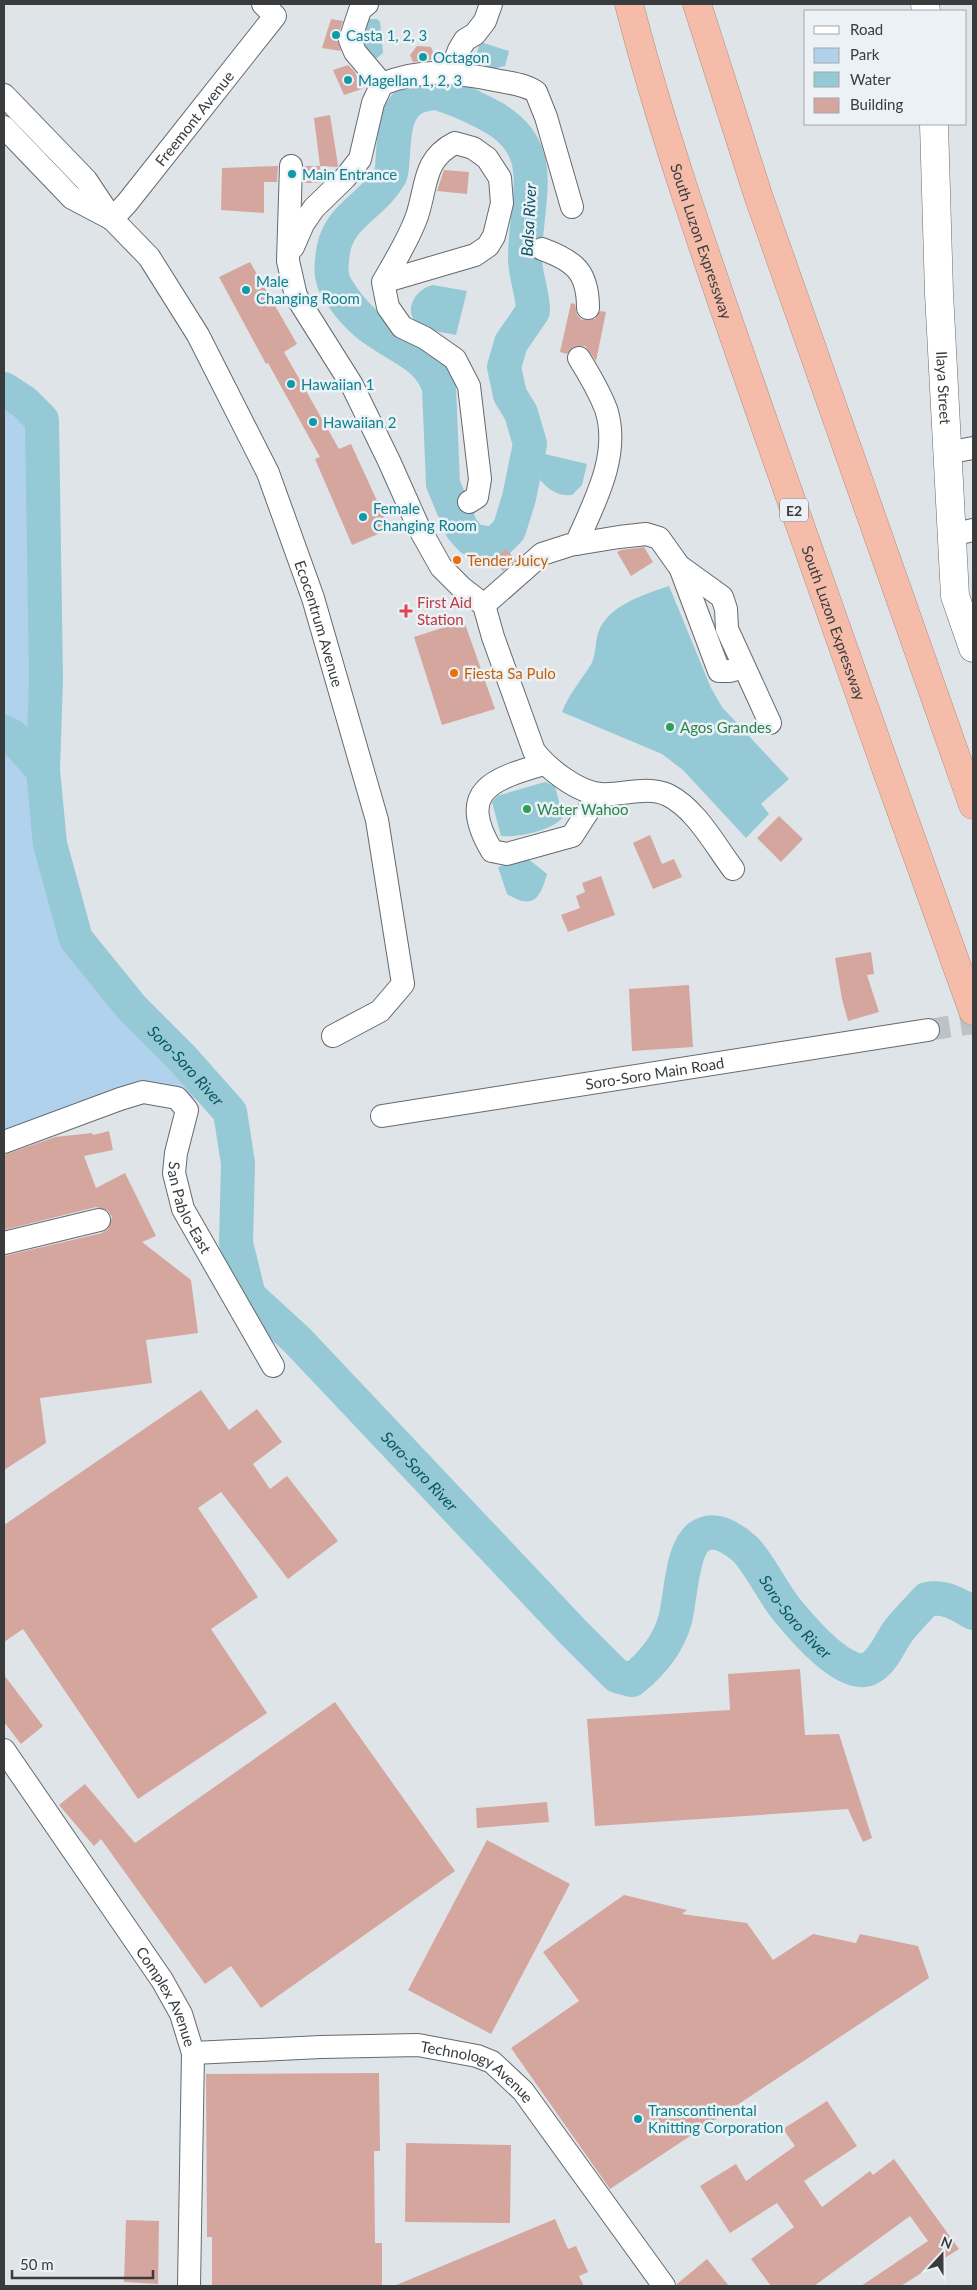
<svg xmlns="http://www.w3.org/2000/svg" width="977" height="2290" font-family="Lato,sans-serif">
<rect width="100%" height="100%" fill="#dfe4e8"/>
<path fill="#b0d2ed" d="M4,389l20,13 18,18 4,259 -3,91 7,74 26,95 56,69 50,50 48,54 -53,-20 -173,40z"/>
<path fill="#94c9d5" d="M365,19h12l3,3 3,31 -6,5 -5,-1 -11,-12z
M480,42l29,9 -4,15 -9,2 -3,6 -8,-3 2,-5 -11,-10z
M433,285l34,6 -11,44c-12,-3 -24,-3 -35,-9 -19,-10 -9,-36 12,-41z
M545,454l42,10 -5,21 -10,10c-14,1 -22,-4 -32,-15z
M669,586l42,102 11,19 67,72 -28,25 8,10 -23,24 -63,-68 -21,-16 -100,-42c7,-18 18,-30 28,-46 6,-8 5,-23 8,-33 10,-28 45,-38 71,-47z
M545,782l10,4 8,31c-9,13 -46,21 -62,19l-9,-34 5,-6z
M527,858l20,16c-7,25 -14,36 -40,20l-9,-27z"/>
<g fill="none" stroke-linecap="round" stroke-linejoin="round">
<g stroke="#94c9d5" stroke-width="34">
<path d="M435,93c18,4 34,12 50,20 68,33 40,85 40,145 0,18 8,35 8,53l-22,32 -7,24 6,28 11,18 9,31 -11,54 -10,32 -12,12 -12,1 -14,-4 -9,-10 -19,-45 -4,-96c-9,-31 -39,-40 -63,-57 -19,-13 -31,-28 -42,-48 -3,-8 -3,-14 -2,-22 2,-46 38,-51 58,-85 3,-7 2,-15 3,-22 1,-17 2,-42 17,-53 7,-6 17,-7 25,-8z"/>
<path id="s1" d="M4,389l20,13 18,18 4,259 -3,91 7,74 26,95 56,69 50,50 48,54 8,51 -2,80 13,53 48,44 276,292 44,44 15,4c20,-16 36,-35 43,-60 6,-21 6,-75 27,-85 15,-8 33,5 44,15 14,15 27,43 41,60 14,17 61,74 85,57 13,-9 18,-25 27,-37 9,-11 19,-21 28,-31 18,-3 31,5 46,14"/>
<path d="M4,732l8,4 31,34"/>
</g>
</g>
<path fill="#d5a69e" d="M331,19l12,2 -6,16 4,14 -19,-3z
M417,46l14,1 5,12 -23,3 -3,-7z
M348,65l7,7 7,17 -18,6 -11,-25z
M330,115l8,50 -1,2 -17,-1 -6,-48z
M278,166l-1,16h-13v31l-43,-3 1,-42z
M304,166h16l1,17h-17z
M444,170l25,2 -2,22 -30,-3z
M250,262l47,82 -13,8 55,97 12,-5 39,85 -38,16 -37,-86 5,-2 -52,-94 -2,1 -47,-87z
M571,303l4,1 2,11 5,5 13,-1 5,-8 6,1 -10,49 -11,-15 -12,1 -6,7 -7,-2z
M644,547l9,15 -22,14 -14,-24 4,-2z
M506,549l10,11 -13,11 -10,-12z
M464,621l31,88 -53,16 -28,-88z
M779,816l24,23 -22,23 -24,-24z
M650,835l12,29 12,-5 8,18 -29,12 -20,-46z
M601,876l14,39 -47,17 -7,-17 19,-7 -4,-12 9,-4 -3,-9z
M871,952l3,22 -7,1 12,37 -31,9 -6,-22 -7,-41z
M689,985l4,62 -61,4 -3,-62z
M109,1131l4,19 -29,6 12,32 29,-15 31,63 -14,6 49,38 7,53 -52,7 6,43 -112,15 6,45 -42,27v-214l98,-23 6,-4 4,-12 -4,-6 -12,-4 -92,23v-75l51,-18 37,-4 1,2z
M201,1390l28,40 28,-21 25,33 -29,22 17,25 17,-13 51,65 -50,38 -67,-87 -23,16 60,89 -47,32 56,84 -129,86 -115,-170 -19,13v-117z
M800,1669l5,66 34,-1 33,104 -9,4 -15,-33 -253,17 -8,-107 143,-9 -2,-36z
M4,1675l39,51 -22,18 -17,-22z
M335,1702l120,169 -194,137 -30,-42 -26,18 -104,-145 -7,7 -35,-41 26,-21 50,59z
M547,1802l2,20 -72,6 -1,-20z
M487,1840l83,44 -79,150 -83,-44z
M624,1895l63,15 -5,4 65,9 26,37 40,-26 43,9 4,-9 58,12 11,32 -319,211 -99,-141 68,-47 -36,-49z
M379,2073l1,78h-6l1,92h7v43h-170v-49h-5l-1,-163z
M827,2101l30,45 -53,35 18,26 48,-36 3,4 21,-16 65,90 -58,37h-40l67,-45 -18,-25 -96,70h-43l-20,-27 43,-32 -17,-24 -47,30 -30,-47 36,-22 10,17 49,-35 -12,-17z
M406,2143l105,2 -1,78 -105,-1z
M555,2219l13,30 8,-3 12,26 -9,4 5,10h-190z
M126,2220l33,1 -1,63 -34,-2z
M707,2259l22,27h-52v-2z"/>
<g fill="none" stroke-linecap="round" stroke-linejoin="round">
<path stroke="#bec2c6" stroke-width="22" stroke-dasharray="22 11" stroke-linecap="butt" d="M928,1030l45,-7"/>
<defs>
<g id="street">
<path d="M367,4l-7,6 -10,30 5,12 27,32"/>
<path d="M451,71l8,-21 6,-10 10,-6 10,-13 6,-17"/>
<path id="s2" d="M4,95l82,85 26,39 37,38 49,78 70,138 45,125 64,222 26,164 -23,27 -47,25"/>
<path d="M4,127l68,71 38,20"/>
<path d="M291,166l-3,95 8,35 56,89 37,76 29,65 23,41 21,21 22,17 9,32 41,114c13,17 43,41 66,43 22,2 46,-9 68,1 28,14 47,50 65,74"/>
<path id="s3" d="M112,219l15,-16 148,-187 -12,-12"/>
<path d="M293,247l10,-23 11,-16 31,-30 15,-19 13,-56 9,-19c44,-17 73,-12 118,-3 12,2 26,4 36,11l10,25 26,90"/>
<path d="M542,249c33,12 46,23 46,59"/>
<path d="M383,282l92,-27 13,-9 6,-10 8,-33 -2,-25 -13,-20 -14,-10 -18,-5c-32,16 -28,43 -38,73 -8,23 -22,45 -34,66l5,25 14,20 23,11 30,21 14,27 11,93 -3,18 -8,5"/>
<path d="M946,453l27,-5"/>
<path d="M951,535l22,-5"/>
<path d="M576,544c18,-41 45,-89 30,-135 -7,-18 -17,-35 -27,-51"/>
<path d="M680,567l39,104h11l14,-4"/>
<path d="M484,605l58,-51 28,-9 49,-8 27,-3 13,4 20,28 43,31 4,12 1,20 43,94"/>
<path d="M544,764c-52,15 -88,27 -52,87l15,3 65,-18 27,-42"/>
<path id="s4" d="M382,1116l546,-86"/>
<path id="s5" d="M4,1142l116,-43 23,-7 34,6 10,12 -11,43 -2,20 9,36 90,157"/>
<path d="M4,1243l95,-23"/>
<path id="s6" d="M4,1750l158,230 19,34 12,39 -4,233"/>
<path id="s7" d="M193,2053l128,-6 97,-2 59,11 15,6 31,29 141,195"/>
</g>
<g id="secondary">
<path d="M925,4l1,7"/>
<path id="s8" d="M934,124l5,169 16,303 18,52"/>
</g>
<g id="highway">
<path id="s9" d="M629,4c37,143 88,283 136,422 68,196 138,390 208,585"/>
<path d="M697,4l62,194 214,607"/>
</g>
</defs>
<use href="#street" stroke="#666a6e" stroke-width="24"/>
<use href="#secondary" stroke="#666a6e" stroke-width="29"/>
<use href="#highway" stroke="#b38f83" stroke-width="29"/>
<use href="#street" stroke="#fff" stroke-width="22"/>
<use href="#secondary" stroke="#fff" stroke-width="28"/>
<use href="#highway" stroke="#f4bca9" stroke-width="28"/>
</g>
<g fill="#0f9aa8" stroke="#ecf1f5" stroke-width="2">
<circle cx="336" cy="35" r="5"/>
<circle cx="423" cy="57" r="5"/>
<circle cx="348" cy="80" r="5"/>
<circle cx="292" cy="174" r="5"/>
<circle cx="246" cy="290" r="5"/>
<circle cx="291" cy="384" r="5"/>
<circle cx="313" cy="422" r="5"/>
<circle cx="363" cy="517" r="5"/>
<circle cx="638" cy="2119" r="5"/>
</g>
<g fill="#e8710a" stroke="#ecf1f5" stroke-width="2">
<circle cx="457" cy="560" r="5"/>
<circle cx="454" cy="673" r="5"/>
</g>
<path fill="#e0444e" stroke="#ecf1f5" stroke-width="2" d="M403.5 603.5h5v5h5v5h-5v5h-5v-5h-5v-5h5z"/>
<g fill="#2e9e5b" stroke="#ecf1f5" stroke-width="2">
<circle cx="670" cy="727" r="5"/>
<circle cx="527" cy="809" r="5"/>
</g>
<g text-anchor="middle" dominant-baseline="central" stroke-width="5" stroke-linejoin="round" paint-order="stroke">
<rect fill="#ecf1f5" stroke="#6f7274" stroke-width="1" x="780" y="498.5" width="28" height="23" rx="4"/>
<g font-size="14" font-weight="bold" fill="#393b3d">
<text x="794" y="510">E2</text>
</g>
<g font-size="15" fill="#0d838f" stroke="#ecf1f5" text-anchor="start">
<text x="346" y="35">Casta 1, 2, 3</text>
<text x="433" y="57">Octagon</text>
<text x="358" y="80">Magellan 1, 2, 3</text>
<text x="302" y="174">Main Entrance</text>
<text x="256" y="281">Male<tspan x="256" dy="17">Changing Room</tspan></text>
<text x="301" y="384">Hawaiian 1</text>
<text x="323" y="422">Hawaiian 2</text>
<text x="373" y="508">Female<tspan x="373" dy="17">Changing Room</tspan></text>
<text x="648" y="2110">Transcontinental<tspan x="648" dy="17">Knitting Corporation</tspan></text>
</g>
<g font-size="15" fill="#393b3d" stroke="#ecf1f5">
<text stroke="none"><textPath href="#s3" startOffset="130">Freemont Avenue</textPath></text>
<text stroke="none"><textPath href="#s9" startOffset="248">South Luzon Expressway</textPath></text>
<text stroke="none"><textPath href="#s8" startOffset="264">Ilaya Street</textPath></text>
<text stroke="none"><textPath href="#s9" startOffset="652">South Luzon Expressway</textPath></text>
<text stroke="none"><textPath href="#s2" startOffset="624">Ecocentrum Avenue</textPath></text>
<text stroke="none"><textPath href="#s4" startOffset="276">Soro-Soro Main Road</textPath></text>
<text stroke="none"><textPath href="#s5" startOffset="300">San Pablo-East</textPath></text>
<text stroke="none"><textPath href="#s6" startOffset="296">Complex Avenue</textPath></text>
<text stroke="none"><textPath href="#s7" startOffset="292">Technology Avenue</textPath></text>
</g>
<g font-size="15" fill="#c56008" stroke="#ecf1f5" text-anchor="start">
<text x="467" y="560">Tender Juicy</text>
<text x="464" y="673">Fiesta Sa Pulo</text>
</g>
<g font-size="15" fill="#be3a42" stroke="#ecf1f5" text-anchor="start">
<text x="417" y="602">First Aid<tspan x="417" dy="17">Station</tspan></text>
</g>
<g font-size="15" fill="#27864d" stroke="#ecf1f5" text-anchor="start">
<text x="680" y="727">Agos Grandes</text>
<text x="537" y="809">Water Wahoo</text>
</g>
<g font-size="16" font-style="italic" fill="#0a5563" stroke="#ecf1f5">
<text transform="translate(528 220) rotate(-87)">Balsa River</text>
<text stroke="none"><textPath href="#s1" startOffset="740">Soro-Soro River</textPath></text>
<text stroke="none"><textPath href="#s1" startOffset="1235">Soro-Soro River</textPath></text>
<text stroke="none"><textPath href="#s1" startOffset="1834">Soro-Soro River</textPath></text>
</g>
</g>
<rect width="977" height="2290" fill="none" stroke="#393b3d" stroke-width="10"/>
<rect x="804" y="10" width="162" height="115" fill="#ecf1f5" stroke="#a4a8ab"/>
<rect x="814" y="26" width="25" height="8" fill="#ffffff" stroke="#a4a8ab"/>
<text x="850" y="35" font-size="15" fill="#393b3d">Road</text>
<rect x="814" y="48" width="25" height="15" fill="#b0d2ed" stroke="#a4a8ab"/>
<text x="850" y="60" font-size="15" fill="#393b3d">Park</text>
<rect x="814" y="72" width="25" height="15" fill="#94c9d5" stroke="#a4a8ab"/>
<text x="850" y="85" font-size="15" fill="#393b3d">Water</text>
<rect x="814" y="98" width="25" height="15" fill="#d5a69e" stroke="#a4a8ab"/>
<text x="850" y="110" font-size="15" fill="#393b3d">Building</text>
<g transform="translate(942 2255) rotate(21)" stroke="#ecf1f5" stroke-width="4" paint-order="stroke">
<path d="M0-4L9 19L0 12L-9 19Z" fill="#393b3d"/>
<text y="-8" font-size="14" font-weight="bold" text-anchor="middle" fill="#393b3d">N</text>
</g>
<path d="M12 2270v8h141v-8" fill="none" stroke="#393b3d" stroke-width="2.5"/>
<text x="20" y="2270" font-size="15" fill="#393b3d" stroke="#ecf1f5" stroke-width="4" paint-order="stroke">50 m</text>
</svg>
